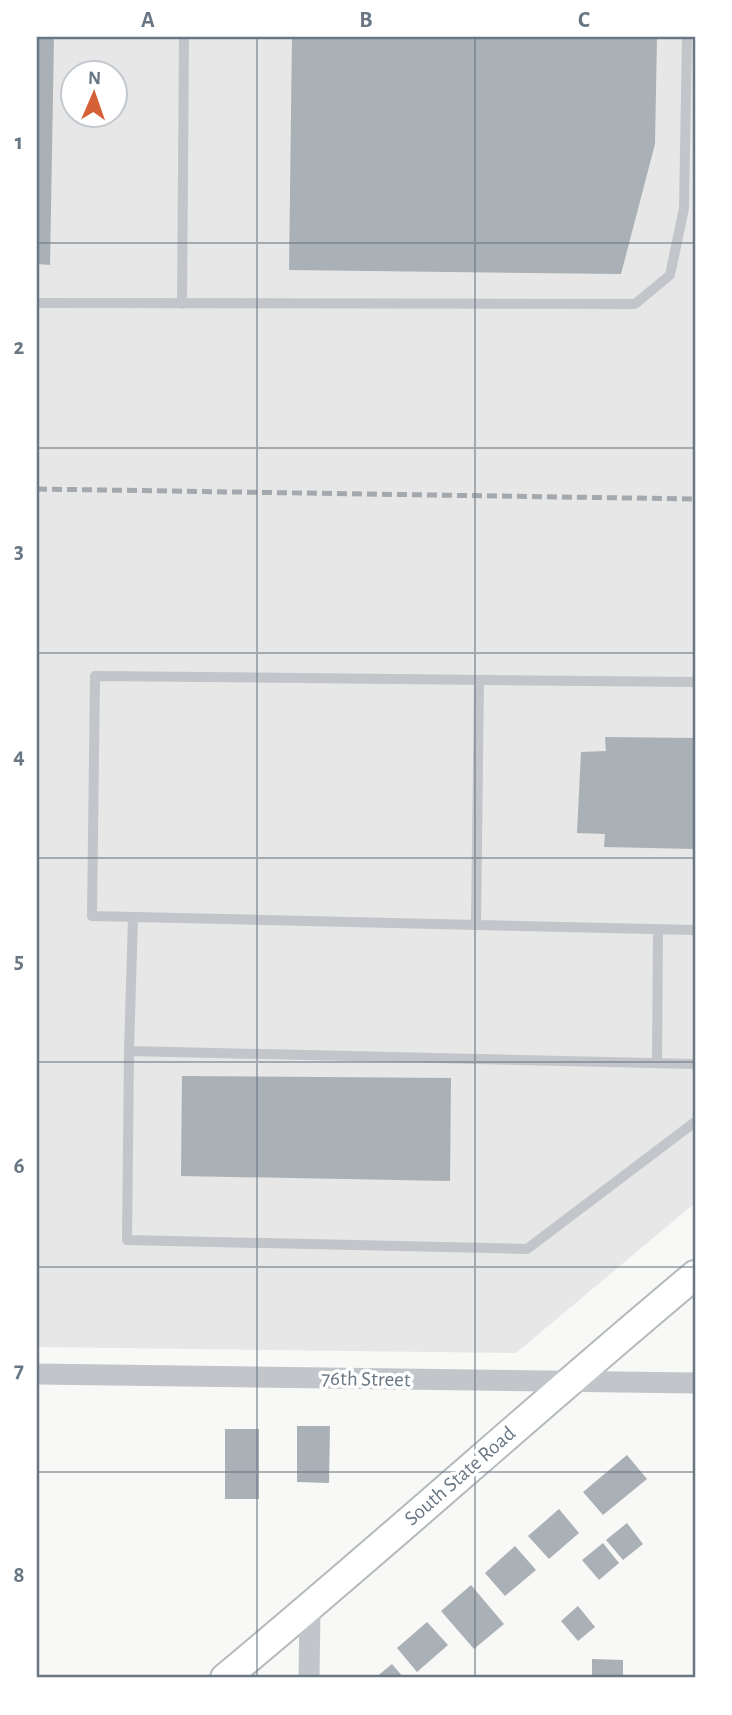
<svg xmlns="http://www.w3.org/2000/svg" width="732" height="1715" font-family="'Alegreya Sans',sans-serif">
<rect width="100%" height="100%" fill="#f8f8f6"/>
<path fill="#e6e7e6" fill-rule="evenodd" d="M37,37h658v1166l-179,150 -479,-6zM74,74h42v42h-42z"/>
<path fill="#a9b0b6" d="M37,37h17l-4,228 -13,-1z
M292,37h365l-2,107 -34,130 -332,-4z
M605,737l90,1v111l-91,-2 1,-13 -28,-1 4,-81 25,-1z
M182,1076l269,2 -1,103 -269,-5z
M297,1426h33l-1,57 -32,-1z
M225,1429h34v70h-34z
M627,1455l20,24 -44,36 -20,-23z
M559,1509l20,24 -30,26 -21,-23z
M627,1523l16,21 -20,16 -17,-20z
M603,1543l16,20 -20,17 -17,-20z
M515,1546l21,24 -31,26 -20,-23z
M471,1585l33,39 -30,25 -33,-38z
M578,1606l17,21 -17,14 -17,-20z
M427,1622l21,23 -31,27 -20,-24z
M592,1659l31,1v18h-31z
M392,1664l12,14h-29z"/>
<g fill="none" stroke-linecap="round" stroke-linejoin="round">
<defs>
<path id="secondary" d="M225,1678c159,-132 312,-271 470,-403"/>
</defs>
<use href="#secondary" stroke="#b4b9bd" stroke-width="32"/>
<path stroke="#c2c5c9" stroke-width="10" d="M37,303l598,1 35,-29 14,-67 3,-171
M182,304l2,-267
M695,682l-600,-6 -3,240 603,14
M476,925l3,-245
M129,1051l4,-134
M657,1063l1,-134
M695,1064l-566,-13 -2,189 400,9 168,-127"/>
<path stroke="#c2c5c9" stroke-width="21" d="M37,1374l658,9
M309,1678l1,-70"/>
<use href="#secondary" stroke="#fff" stroke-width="28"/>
<path stroke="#a3a9ae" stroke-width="5" stroke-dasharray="10 5" stroke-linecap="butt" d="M37,489l658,10"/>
</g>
<path fill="none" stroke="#697784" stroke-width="2" stroke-opacity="0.55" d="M257,37v1641M475,37v1641M37,243h658M37,448h658M37,653h658M37,858h658M37,1062h658M37,1267h658M37,1472h658"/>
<g text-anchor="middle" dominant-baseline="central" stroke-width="7" stroke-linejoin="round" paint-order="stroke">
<g font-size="21" fill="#697784" stroke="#fff">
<text transform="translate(366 1379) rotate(1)">76th Street</text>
<text transform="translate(460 1476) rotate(-41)">South State Road</text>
</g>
</g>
<rect width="732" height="1715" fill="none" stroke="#ffffff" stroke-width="77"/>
<g transform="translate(94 94) rotate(2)"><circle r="33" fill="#ffffff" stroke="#c3c9ce" stroke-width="2"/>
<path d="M0-5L12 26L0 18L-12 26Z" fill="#d66137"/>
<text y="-10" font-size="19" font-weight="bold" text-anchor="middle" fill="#697784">N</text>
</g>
<rect x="38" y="38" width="656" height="1638" fill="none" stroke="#697784" stroke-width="2.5"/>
<g font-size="23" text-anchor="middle" font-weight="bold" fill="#697784">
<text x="148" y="27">A</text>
<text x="366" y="27">B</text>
<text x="584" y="27">C</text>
<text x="19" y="149">1</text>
<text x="19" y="354">2</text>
<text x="19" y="558">3</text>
<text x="19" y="763">4</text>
<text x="19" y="968">5</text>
<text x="19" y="1173">6</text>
<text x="19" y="1377">7</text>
<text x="19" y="1582">8</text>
</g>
</svg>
